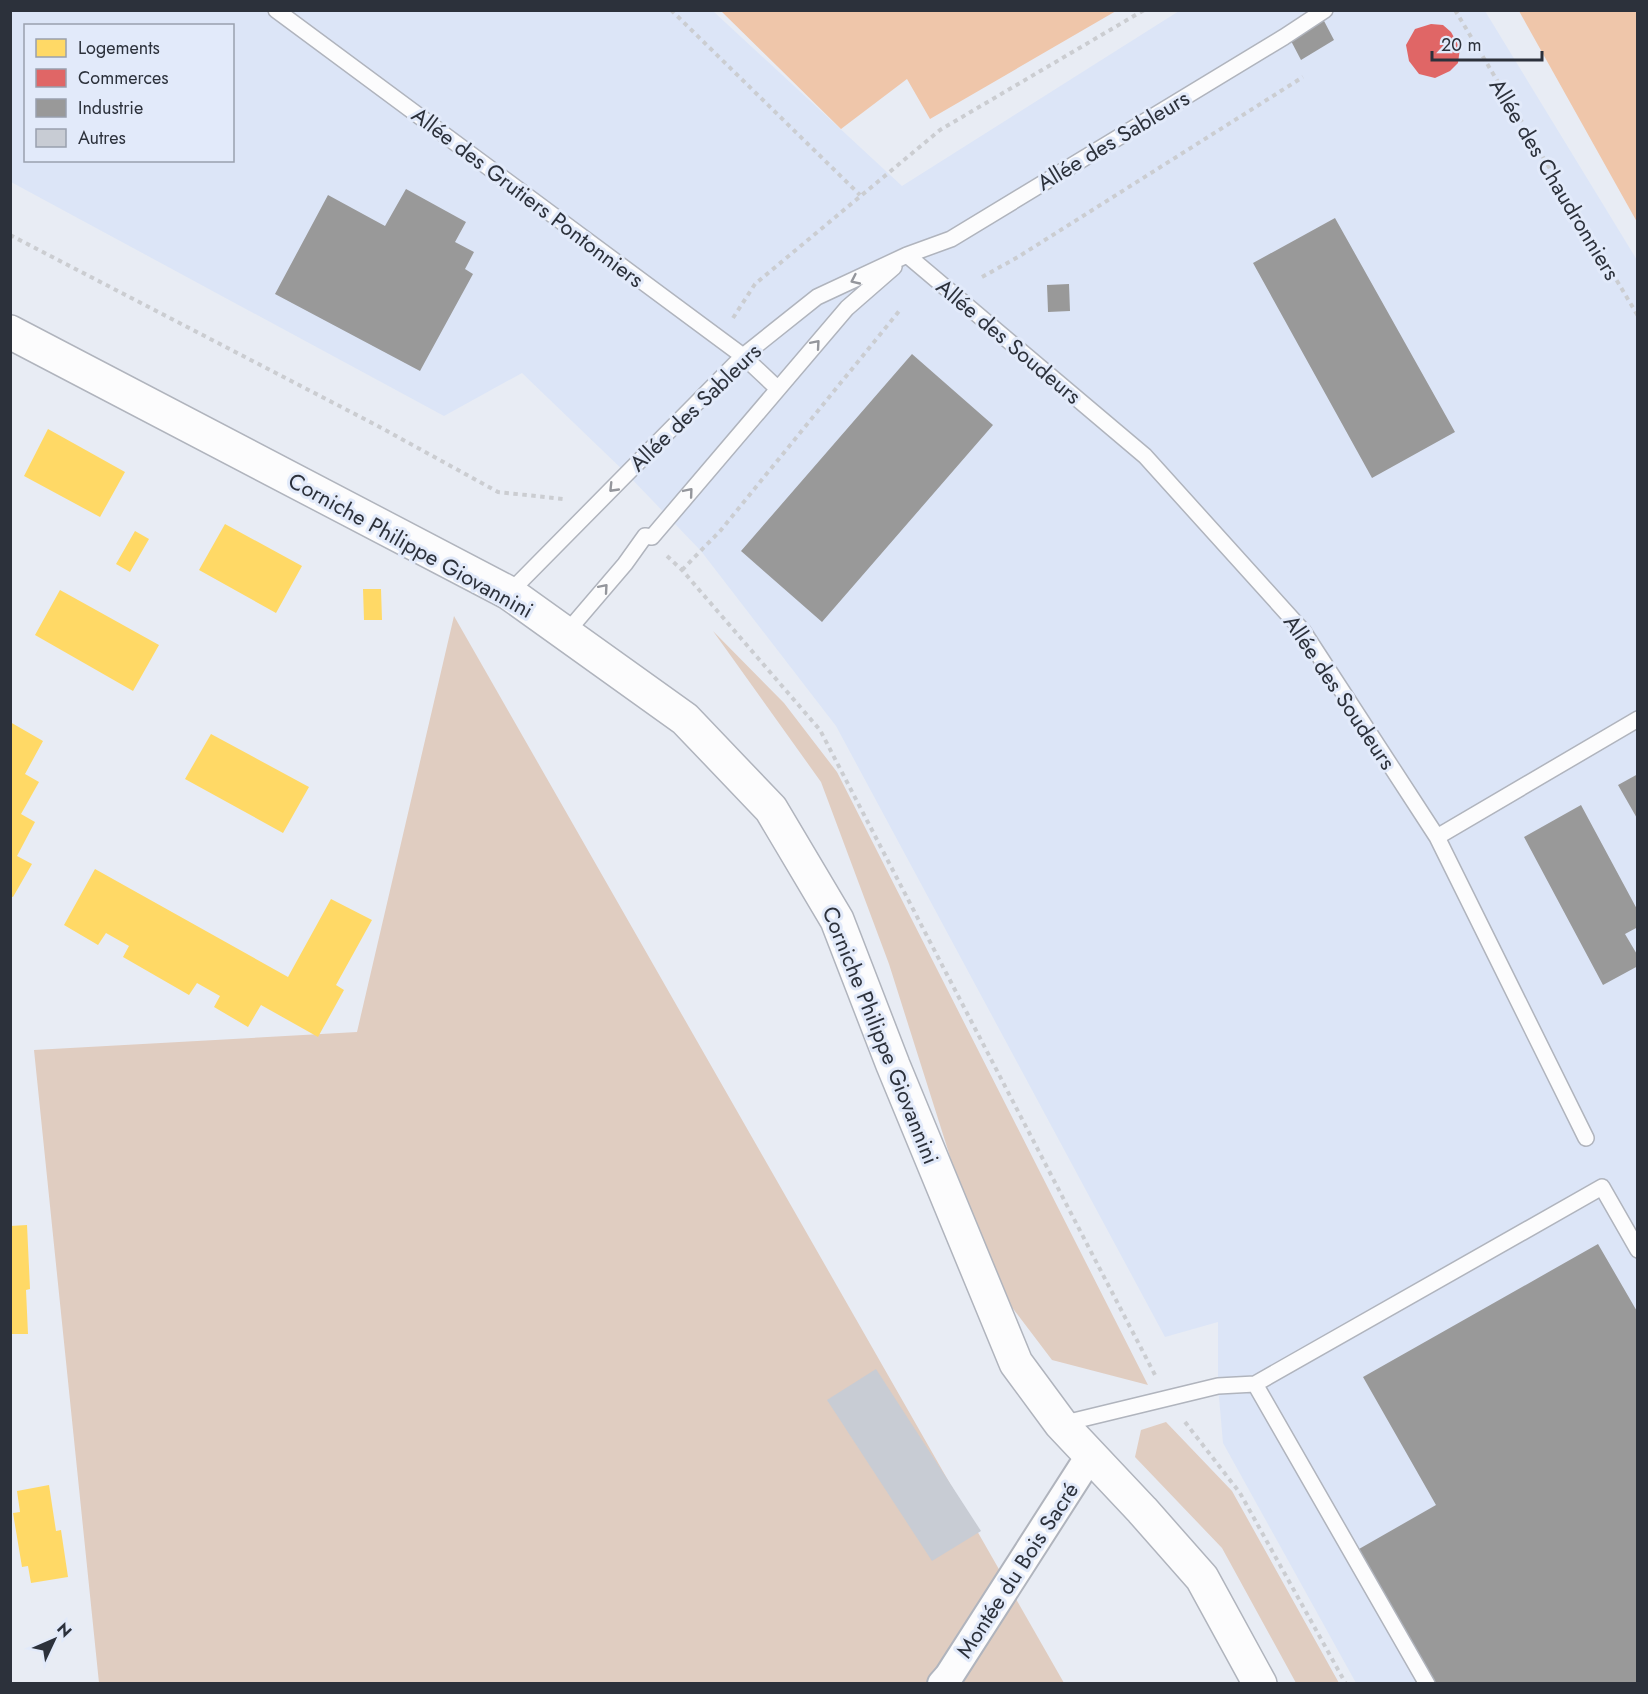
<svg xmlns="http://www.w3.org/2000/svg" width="1648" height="1694" font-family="Jost,sans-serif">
<rect width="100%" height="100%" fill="#e8ecf4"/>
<path fill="#dce5f7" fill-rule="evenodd" d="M10,11h703l189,175 277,-175h306l152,249v1423h-281l-133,-240 -5,-57v-64l-53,15 -329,-611 -135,-175 -74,-77 -105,-101 -78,43 -433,-234zM26,26h206v134h-206z"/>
<path fill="#e0cdc1" d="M454,616l610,1067h-965l-65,-633 323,-18z
M713,631l71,72 53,69 311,613 -96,-25 -41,-54 -45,-99 -77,-243 -68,-182z
M1166,1422l66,69 107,192h-43l-74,-135 -87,-91 6,-27z"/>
<path fill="#efc6aa" d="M721,11h395l-186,108 -23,-40 -66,50z
M1519,11h118v211z"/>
<path fill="#ffd966" d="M48,429l77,43 -25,45 -76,-41z
M225,524l77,42 -26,47 -77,-43z
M135,531l14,8 -19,33 -14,-8z
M363,589h18l1,31h-18z
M60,590l99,55 -26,46 -98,-56z
M10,722l33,19 -18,33 14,8 -18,32 14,8 -18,34 15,8 -19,33 -3,-1z
M211,734l98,53 -26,46 -98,-54z
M95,869l193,108 43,-78 41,21 -36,65 8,5 -26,47 -57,-32 -13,22 -34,-20 6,-11 -23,-13 -8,12 -66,-38 6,-11 -23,-13 -8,12 -34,-20z
M27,1225l3,64 -4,1 2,44h-18v-108z
M49,1485l7,46 5,-1 7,47 -37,6 -3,-17 -6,1 -9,-54 7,-1 -3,-21z"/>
<path fill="#e06666" d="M1431,24l12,1 8,7 9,16 -2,15 -8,8 -15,7 -16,-4 -10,-13 -3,-16 9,-16z"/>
<path fill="#999" d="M1323,19l11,21 -33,20 -11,-21z
M406,189l60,33 -11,20 19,10 -9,17 8,5 -53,97 -145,-77 53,-99 57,31z
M1335,218l120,214 -83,46 -119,-215z
M1069,284l1,27 -22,1 -1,-27z
M912,354l81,71 -171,197 -81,-71z
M1638,774v46l-20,-35z
M1581,805l57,106v16l-13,7 13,22v10l-35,19 -79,-148z
M1598,1244l40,69v371h-203l-76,-135 77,-44 -73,-128z"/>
<path fill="#c8ccd4" d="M876,1369l105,162 -49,30 -105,-161z"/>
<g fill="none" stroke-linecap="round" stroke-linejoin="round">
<defs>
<path id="service" d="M276,10l467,346 34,32
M907,255l238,201 158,175 134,206 149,301
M509,593l234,-237 74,-59 90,-42 44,-16 333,-202 41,-27
M566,633l59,-69 20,-28 7,1 195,-229 47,-41
M1437,837l201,-118
M1255,1384l172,300
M1061,1424l157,-38 37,-2 347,-197 36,63"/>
<path id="minor" d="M942,1684l7,-8 141,-220"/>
<path id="secondary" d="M10,332l499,261 176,126 86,90 66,111 56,145 123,298 45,61 81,86 60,68 58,106"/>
</defs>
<use href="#service" stroke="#b0b4bd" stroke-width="18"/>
<use href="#minor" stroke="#b0b4bd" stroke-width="32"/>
<use href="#secondary" stroke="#b0b4bd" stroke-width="36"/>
<path stroke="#cbcdd1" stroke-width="4" stroke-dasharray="4.5 4.5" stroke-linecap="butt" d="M671,10l189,185
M1455,10l183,306
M10,235l366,190 122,67 65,7
M982,277l36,-20 285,-180
M733,318l22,-34 185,-154 204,-120
M667,556l15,14 138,160 335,645
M682,570l39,-40 179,-220
M1185,1422l55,71 106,191"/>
<use href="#service" stroke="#fcfcfd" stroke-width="15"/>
<use href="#minor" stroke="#fcfcfd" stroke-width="28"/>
<use href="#secondary" stroke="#fcfcfd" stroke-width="33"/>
</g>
<defs><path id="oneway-chevron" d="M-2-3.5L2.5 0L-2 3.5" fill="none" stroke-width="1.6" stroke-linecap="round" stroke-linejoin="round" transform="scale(1.5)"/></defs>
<g stroke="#94969c">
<use href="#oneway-chevron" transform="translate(855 280) rotate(155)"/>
<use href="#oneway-chevron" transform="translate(816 344) rotate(-49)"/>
<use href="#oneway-chevron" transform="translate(613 488) rotate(134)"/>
<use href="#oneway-chevron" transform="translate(689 492) rotate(-50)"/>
<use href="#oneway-chevron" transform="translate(604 588) rotate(-49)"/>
</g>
<g text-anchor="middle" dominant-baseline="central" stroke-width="6" stroke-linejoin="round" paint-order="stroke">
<g font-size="22" fill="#2c313b" stroke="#e2eafa">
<text transform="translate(1113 140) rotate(-31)">Allée des Sableurs</text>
<text transform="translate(1555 179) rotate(59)">Allée des Chaudronniers</text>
<text transform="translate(528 197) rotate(37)">Allée des Grutiers Pontonniers</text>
<text transform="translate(1009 341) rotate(40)">Allée des Soudeurs</text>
<text transform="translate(695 407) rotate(-44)">Allée des Sableurs</text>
<text transform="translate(411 545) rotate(29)">Corniche Philippe Giovannini</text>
<text transform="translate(1340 692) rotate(56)">Allée des Soudeurs</text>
<text transform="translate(881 1035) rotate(68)">Corniche Philippe Giovannini</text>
<text transform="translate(1017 1570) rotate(-57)">Montée du Bois Sacré</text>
</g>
</g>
<rect width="1648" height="1694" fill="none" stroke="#2c313b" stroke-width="24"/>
<rect x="24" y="24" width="210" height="138" fill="#e2eafa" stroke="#99a0ae" stroke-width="1.5"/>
<rect x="36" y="39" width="30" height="18" fill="#ffd966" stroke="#99a0ae" stroke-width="1.5"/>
<text x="78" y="54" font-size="18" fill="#2c313b">Logements</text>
<rect x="36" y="69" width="30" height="18" fill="#e06666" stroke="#99a0ae" stroke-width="1.5"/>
<text x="78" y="84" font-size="18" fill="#2c313b">Commerces</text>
<rect x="36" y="99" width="30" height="18" fill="#999999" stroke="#99a0ae" stroke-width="1.5"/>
<text x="78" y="114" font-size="18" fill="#2c313b">Industrie</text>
<rect x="36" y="129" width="30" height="18" fill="#c8ccd4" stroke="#99a0ae" stroke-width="1.5"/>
<text x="78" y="144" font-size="18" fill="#2c313b">Autres</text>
<g transform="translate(54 1640) rotate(46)" stroke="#e2eafa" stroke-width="4.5" paint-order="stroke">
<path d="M0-4.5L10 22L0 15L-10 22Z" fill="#2c313b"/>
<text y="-9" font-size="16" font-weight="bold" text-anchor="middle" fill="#2c313b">N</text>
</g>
<path d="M1432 51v9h110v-9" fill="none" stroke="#2c313b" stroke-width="3"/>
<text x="1441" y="51" font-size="18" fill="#2c313b" stroke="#e2eafa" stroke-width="4.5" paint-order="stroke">20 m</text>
</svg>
